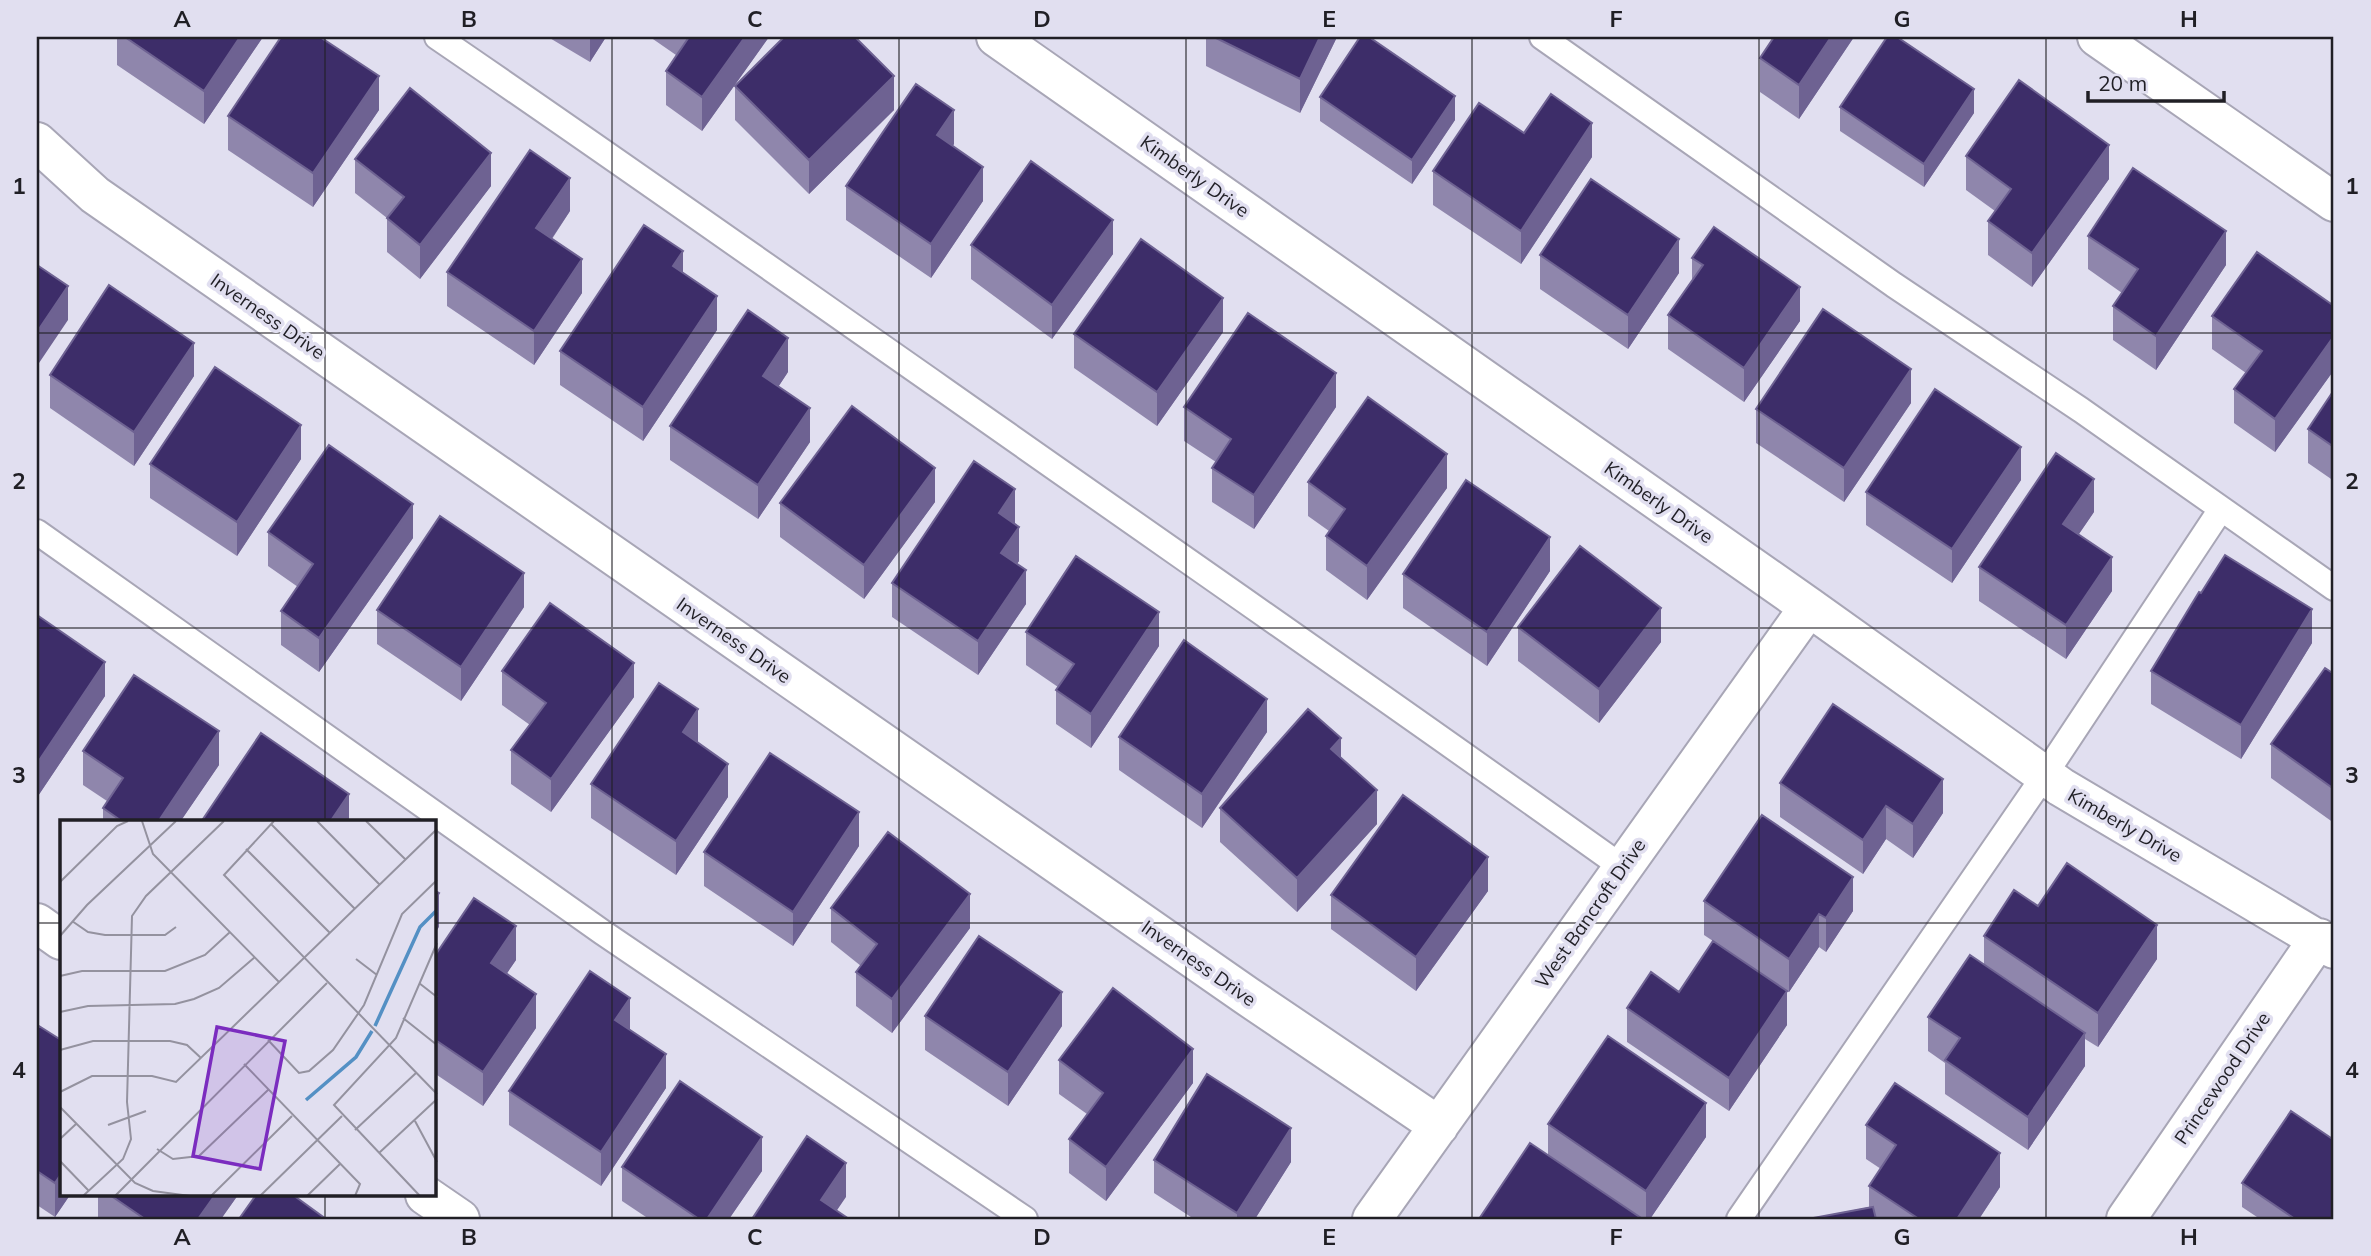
<svg xmlns="http://www.w3.org/2000/svg" width="2371" height="1256" font-family="Mulish,sans-serif">
<rect width="100%" height="100%" fill="#e1dff0"/>
<g fill="none" stroke-linecap="round" stroke-linejoin="round">
<defs>
<path id="lane" d="M437,37c170,116 338,235 507,353 226,159 453,316 678,477
M1542,37l352,248 187,125 253,178
M37,532l565,400 423,287
M1739,1219l305,-443 177,-267"/>
<path id="street" d="M996,37l813,570 252,180 273,162
M2097,37l237,165
M37,142l58,53 1152,801 192,130
M37,923l24,17
M425,1195l35,24
M1372,1219l437,-612
M2126,1219l193,-281"/>
</defs>
<use href="#lane" stroke="#a8a6b6" stroke-width="28"/>
<use href="#street" stroke="#a8a6b6" stroke-width="42"/>
<use href="#lane" stroke="#fff" stroke-width="24"/>
<use href="#street" stroke="#fff" stroke-width="38"/>
</g>
<path fill="#8f86ac" d="M117,37h146l-59,87 -87,-59z
M548,37h58l-16,25z
M650,37h119l-67,94 -36,-26v-34l10,-16z
M1206,37h131l-37,76 -94,-47z
M1771,37h83l-55,82 -39,-27v-34l13,-20z
M2334,37v39l-3,-3v-34z
M735,86l159,24 -85,84 -74,-74z
M1320,97l135,23 -43,64 -92,-63z
M1840,107l134,6 -50,74 -84,-56z
M379,110l-66,97 -85,-57v-34z
M1524,133l68,24 -71,107 -88,-59v-34z
M954,144l-1,2 30,55 -52,77 -85,-58v-34z
M1966,156l143,23 -77,108 -44,-32v-34l7,-10 -29,-21z
M355,159l136,27 -71,93 -33,-27v-34l-32,-25z
M570,211l-18,28 30,54 -48,72 -87,-59v-34z
M2088,236l138,29 -70,105 -43,-30v-34l9,-13 -34,-24z
M971,245l142,9 -61,85 -81,-60z
M1540,255l139,18 -51,76 -88,-60z
M1692,258l108,63 -56,81 -76,-53v-34l24,-35z
M683,273l34,57 -74,111 -83,-56v-34z
M2334,306v64l-59,82 -41,-29v-34l12,-16 -34,-24v-33z
M1223,332l-66,94 -83,-58v-34z
M788,372l-10,15 32,55 -52,77 -88,-59v-34z
M50,375l144,1 -60,90 -84,-58z
M2334,390v91l-26,-18v-34z
M1911,403l-67,99 -88,-59v-34z
M1184,407h152l-82,122 -42,-27v-34l4,-6 -32,-21z
M301,459l-64,97 -87,-58v-34z
M2021,480l-69,103 -86,-58v-33z
M1308,482l139,6 -80,112 -41,-30v-34l3,-5 -21,-15z
M935,502l-71,97 -84,-62v-34z
M2094,512l-15,22 33,57 -46,68 -87,-58v-34z
M1015,523l4,38 -2,3 9,40 -48,71 -86,-58v-34z
M268,532l145,6 -94,134 -38,-27v-34l17,-24 -30,-21z
M1550,571l-63,95 -84,-58v-34z
M2201,593l111,50 -71,116 -90,-55v-33z
M524,607l-63,94 -84,-57v-34z
M37,615l68,81 -67,100 -1,-1z
M1518,627l143,15 -62,81 -81,-62z
M1026,632l133,14 -68,102 -35,-24v-34l2,-3 -32,-22z
M502,671l132,26 -83,115 -40,-28v-34l19,-25 -28,-20z
M2334,674v149l-63,-45v-34z
M1267,732l-65,96 -83,-58v-33z
M698,742l30,55 -52,78 -85,-57v-34z
M83,751l136,14 -39,57h-77v-14l4,-7 -24,-16z
M1341,757l36,67 -80,88 -77,-70v-34z
M1780,783l163,30 -30,45 -27,-19 -23,35 -83,-57z
M859,846l-66,100 -89,-60v-34z
M1488,891l-72,100 -85,-62v-34z
M1704,901l149,10 -27,41 -7,-5 -30,45h-2v33l-58,86 -102,-69v-34l128,-39 -51,-34z
M2038,906l119,53 -59,88 -13,-8v27l-57,84 -83,-56v-31l-17,-12v-34l56,-53v-28z
M831,908l139,20 -78,105 -36,-27v-34l5,-6 -30,-24z
M434,957l82,3 -10,14 30,54 -53,78 -49,-33z
M925,1016l137,10 -54,80 -83,-56z
M37,1029l24,166h9l-15,22 -18,-12z
M630,1030l36,58 -65,98 -92,-61v-34z
M1059,1060l134,23 -87,118 -37,-28v-34l18,-25 -28,-20z
M1548,1124l158,13 -56,82h-171l69,-64z
M1866,1125l134,62 -21,32h-171l61,-12v-21l12,-17 -15,-10z
M1154,1160l137,2 -36,57h-61l-40,-26z
M622,1167l140,4 -33,48h-80l-27,-18z
M2242,1183l92,36h-74l-18,-12z
M98,1195h140l-17,24h-123z"/>
<path fill="#6e6292" d="M240,37h23l-59,87v-33z
M590,37h16l-16,25z
M745,37h24l-67,94v-34z
M1320,37h17l-37,76v-34z
M1831,37h23l-55,82v-34z
M379,76v34l-66,97v-34z
M894,76v34l-85,84v-34z
M1974,89v24l-50,74v-23z
M1455,96v24l-43,64v-24z
M954,110v34l-17,25v-34z
M1592,123v34l-71,107v-33z
M2109,145v34l-77,108v-34z
M491,153v33l-71,93v-34z
M983,167v34l-52,77v-34z
M570,178v33l-34,51v-34z
M1113,220v34l-61,85v-34z
M2226,231v34l-70,105v-34z
M1679,239v34l-51,76v-34z
M683,251v34l-10,-19z
M582,259v34l-48,72v-34z
M68,286v34l-31,46v-34z
M1800,287v34l-56,81v-34z
M717,296v34l-74,111v-34z
M1223,298v34l-66,94v-34z
M2334,336v34l-59,82v-33z
M788,338v34l-25,38v-34z
M194,343v33l-60,90v-34z
M1911,369v34l-67,99v-34z
M1336,373v34l-82,122v-34z
M810,408v34l-52,77v-34z
M301,425v34l-64,97v-34z
M2021,447v33l-69,103v-34z
M1447,454v34l-80,112v-34z
M935,468v34l-71,97v-34z
M2094,479v33l-31,45v-33z
M1015,489v34l-16,24v-34z
M413,504v34l-94,134v-34z
M1019,527v34l-18,26v-34z
M1550,537v34l-63,95v-34z
M2112,557v34l-46,68v-34z
M1026,570v34l-48,71v-34z
M524,573v34l-63,94v-34z
M1661,608v34l-62,81v-34z
M2312,609v34l-71,116v-34z
M1159,612v34l-68,102v-34z
M105,662v34l-67,100v-34z
M634,663v34l-83,115v-33z
M1267,699v33l-65,96v-34z
M698,709v34l-15,-11z
M219,731v34l-39,57h-22z
M1341,738v34l-10,-23z
M728,764v33l-52,78v-34z
M1943,779v34l-30,45v-34z
M1377,790v34l-80,88v-34z
M349,794v28h-19z
M1886,806v33l-23,35v-34z
M859,812v34l-66,100v-34z
M1488,857v34l-72,100v-34z
M1853,877v34l-27,41v-34z
M439,893v34l-5,8v-34z
M970,894v34l-78,105v-34z
M1819,914v33l-30,45v-33z
M2157,925v34l-59,88v-34z
M516,926v34l-25,37v-34z
M1787,991v34l-58,86v-33z
M1062,992v34l-54,80v-34z
M536,994v34l-53,78v-34z
M630,998v34l-15,-12z
M2085,1033v33l-57,84v-33z
M1193,1049v34l-87,118v-34z
M666,1054v34l-65,98v-34z
M1706,1103v34l-56,82h-4v-28z
M1291,1128v34l-36,57h-18v-6z
M762,1137v34l-33,48h-22z
M2000,1153v34l-21,32h-22z
M846,1163v34l-15,22 -10,-19z
M61,1174v21h9l-15,22v-34z
M215,1195h23l-17,24h-23z"/>
<path fill="#3d2d69" stroke="#6e6292" stroke-width="2" d="M125,37h115l-36,54z
M281,37h39l59,39 -66,97 -85,-57z
M689,37h56l-43,60 -36,-26z
M784,37h71l39,39 -85,84 -74,-74z
M1214,37h106l-20,42z
M1360,37h9l86,59 -43,64 -92,-63z
M1774,37h57l-32,48 -39,-27z
M1887,37h10l77,52 -50,75 -84,-57z
M2019,80l90,65 -77,108 -44,-32 23,-32 -45,-33z
M916,84l38,26 -17,25 46,32 -52,77 -85,-58z
M410,88l81,65 -71,92 -33,-27 17,-21 -49,-38z
M1551,94l41,29 -71,108 -88,-60 46,-68 45,30z
M530,150l40,28 -34,50 46,31 -48,72 -87,-59z
M1031,161l82,59 -61,85 -81,-60z
M2133,168l93,63 -70,105 -43,-30 25,-37 -50,-33z
M1591,179l88,60 -51,76 -88,-60z
M644,225l39,26 -10,15 44,30 -74,111 -83,-56z
M1714,227l86,60 -56,81 -76,-53 35,-50 -11,-7z
M1141,239l82,59 -66,94 -83,-58z
M2257,252l77,54v30l-59,83 -41,-30 28,-38 -50,-35z
M37,265l31,21 -31,46z
M109,285l85,58 -60,89 -84,-57z
M1823,309l88,60 -67,99 -88,-59z
M748,310l40,28 -25,38 47,32 -52,77 -88,-59z
M1248,313l88,60 -82,122 -42,-27 19,-29 -47,-32z
M215,367l86,58 -64,97 -87,-58z
M1935,389l86,58 -69,102 -86,-57z
M2334,390v57l-26,-18z
M1368,397l79,57 -80,112 -41,-30 19,-27 -37,-27z
M852,406l83,62 -71,97 -84,-62z
M329,445l84,59 -94,134 -38,-27 32,-47 -45,-32z
M2056,453l38,26 -31,45 49,33 -46,68 -87,-58z
M974,461l41,28 -16,24 20,14 -18,26 25,17 -48,71 -86,-58z
M1466,480l84,57 -63,95 -84,-58z
M440,516l84,57 -63,94 -84,-57z
M1580,546l81,62 -62,81 -81,-62z
M2225,555l87,54 -71,116 -90,-54 48,-79 2,1z
M1076,556l83,56 -68,102 -35,-24 18,-26 -48,-32z
M550,603l84,60 -83,116 -40,-29 35,-47 -44,-32z
M37,615l68,47 -67,100 -1,-1z
M1184,640l83,59 -65,95 -83,-57z
M2325,668l9,6v115l-63,-45z
M134,675l85,56 -61,91h-35l-20,-14 20,-30 -40,-27z
M659,683l39,26 -15,23 45,32 -52,77 -85,-57z
M1833,704l110,75 -30,45 -27,-18 -23,34 -83,-57z
M1308,709l33,29 -10,11 46,41 -80,88 -77,-70z
M261,733l88,61 -19,28h-129z
M770,753l89,59 -66,100 -89,-60z
M1403,795l85,62 -72,100 -85,-62z
M1762,815l91,62 -27,41 -7,-4 -30,45 -85,-58z
M888,832l82,62 -78,105 -36,-27 21,-28 -46,-36z
M2067,863l90,62 -59,88 -114,-77 30,-46 24,16z
M434,890l5,3 -5,8z
M474,898l42,28 -25,37 45,31 -53,78 -49,-33v-82z
M979,936l83,56 -54,80 -83,-56z
M1713,941l74,50 -58,87 -102,-70 24,-36 28,20z
M1970,955l115,78 -57,84 -83,-57 15,-22 -32,-21z
M590,971l40,27 -15,22 51,34 -65,98 -92,-61z
M1113,988l80,61 -87,118 -37,-28 34,-46 -44,-33z
M39,1026l22,14v134l-6,9 -18,-12v-142z
M1608,1036l98,67 -60,88 -98,-67z
M1207,1074l84,54 -54,85 -83,-53z
M680,1081l82,56 -55,82h-8l-77,-52z
M1895,1083l105,70 -43,66h-38l-50,-33 27,-41 -30,-20z
M2291,1111l43,29v79h-39l-53,-36z
M807,1136l39,27 -25,37 28,19h-97z
M1530,1143l111,75 -1,1h-161z
M110,1195h105l-17,24h-53z
M256,1195h37l33,24h-87z
M1873,1207l3,12h-68z"/>
<path fill="none" stroke="#201f25" stroke-width="2" stroke-opacity="0.55" d="M325,37v785M612,37v1182M899,37v1182M1186,37v1182M1472,37v1182M1759,37v1182M2046,37v1182M37,333h2297M37,628h2297M37,923h24M434,923h1900M325,1195v24"/>
<g text-anchor="middle" dominant-baseline="central" stroke-width="7" stroke-linejoin="round" paint-order="stroke">
<g font-size="19" fill="#201f25" stroke="#e1dff0">
<text transform="translate(1195 176) rotate(35)">Kimberly Drive</text>
<text transform="translate(268 316) rotate(35)">Inverness Drive</text>
<text transform="translate(1659 502) rotate(35)">Kimberly Drive</text>
<text transform="translate(734 640) rotate(35)">Inverness Drive</text>
<text transform="translate(2125 825) rotate(30)">Kimberly Drive</text>
<text transform="translate(1590 913) rotate(-55)">West Bancroft Drive</text>
<text transform="translate(1199 963) rotate(35)">Inverness Drive</text>
<text transform="translate(2222 1078) rotate(-56)">Princewood Drive</text>
</g>
</g>
<g transform="translate(60 820)">
<rect width="376" height="376" fill="#e1dff0"/>
<path fill="none" stroke="#5490c4" stroke-width="3.5" d="M315,206l45,-99 17,-17M246,280l50,-43 16,-26"/>
<path fill="none" stroke="#94929f" stroke-width="2" d="M82,1l11,33 126,128M214,1l-50,54 213,219M257,1l62,63M306,1l39,38M211,4l84,85M186,29l84,84M0,62l57,-56 11,-5M12,101l16,11 17,3h60l11,-8M0,116l27,-31 89,-84M296,139l21,16M0,156l22,-5h83l40,-16 25,-23M359,163l18,14M0,192l28,-6 87,-2 19,-5 25,-11 36,-31M343,198l34,27M208,220l31,33 10,-2 24,-21 31,-45 38,-91 35,-34M0,230l33,-9h77l17,4 14,13M184,244l116,120 -5,12M0,272l32,-16h60l24,6 261,-253M0,287l75,76 18,8 37,5M355,301l22,41M48,305l38,-14M295,310l61,-57M0,319l16,-15M97,329l16,10 26,-3 69,-66M319,333l58,-54M0,341l28,29M23,376l40,-37 8,-20 -4,-37 5,-186 14,-20 78,-75M55,376l212,-213M151,376l81,-80M200,376l82,-80M247,376l33,-32M360,376l-86,-91 62,-67 41,-95"/>
<path fill="#7b2cbf" fill-opacity="0.15" stroke="#7b2cbf" stroke-width="3.5" d="M157,207l68,14 -25,128 -67,-13z"/>
<rect width="376" height="376" fill="none" stroke="#201f25" stroke-width="3.5"/>
</g>
<rect width="2371" height="1256" fill="none" stroke="#e1dff0" stroke-width="77"/>
<path d="M2088 91v10h136v-10" fill="none" stroke="#201f25" stroke-width="3.5"/>
<text x="2098" y="91" font-size="21" fill="#201f25" stroke="#e1dff0" stroke-width="5" paint-order="stroke">20 m</text>
<rect x="38" y="38" width="2294" height="1180" fill="none" stroke="#201f25" stroke-width="2.5"/>
<g font-size="23" text-anchor="middle" font-weight="bold" fill="#201f25">
<text x="182" y="27">A</text>
<text x="469" y="27">B</text>
<text x="755" y="27">C</text>
<text x="1042" y="27">D</text>
<text x="1329" y="27">E</text>
<text x="1616" y="27">F</text>
<text x="1902" y="27">G</text>
<text x="2189" y="27">H</text>
<text x="19" y="194">1</text>
<text x="2352" y="194">1</text>
<text x="19" y="489">2</text>
<text x="2352" y="489">2</text>
<text x="19" y="783">3</text>
<text x="2352" y="783">3</text>
<text x="19" y="1078">4</text>
<text x="2352" y="1078">4</text>
<text x="182" y="1245">A</text>
<text x="469" y="1245">B</text>
<text x="755" y="1245">C</text>
<text x="1042" y="1245">D</text>
<text x="1329" y="1245">E</text>
<text x="1616" y="1245">F</text>
<text x="1902" y="1245">G</text>
<text x="2189" y="1245">H</text>
</g>
</svg>
